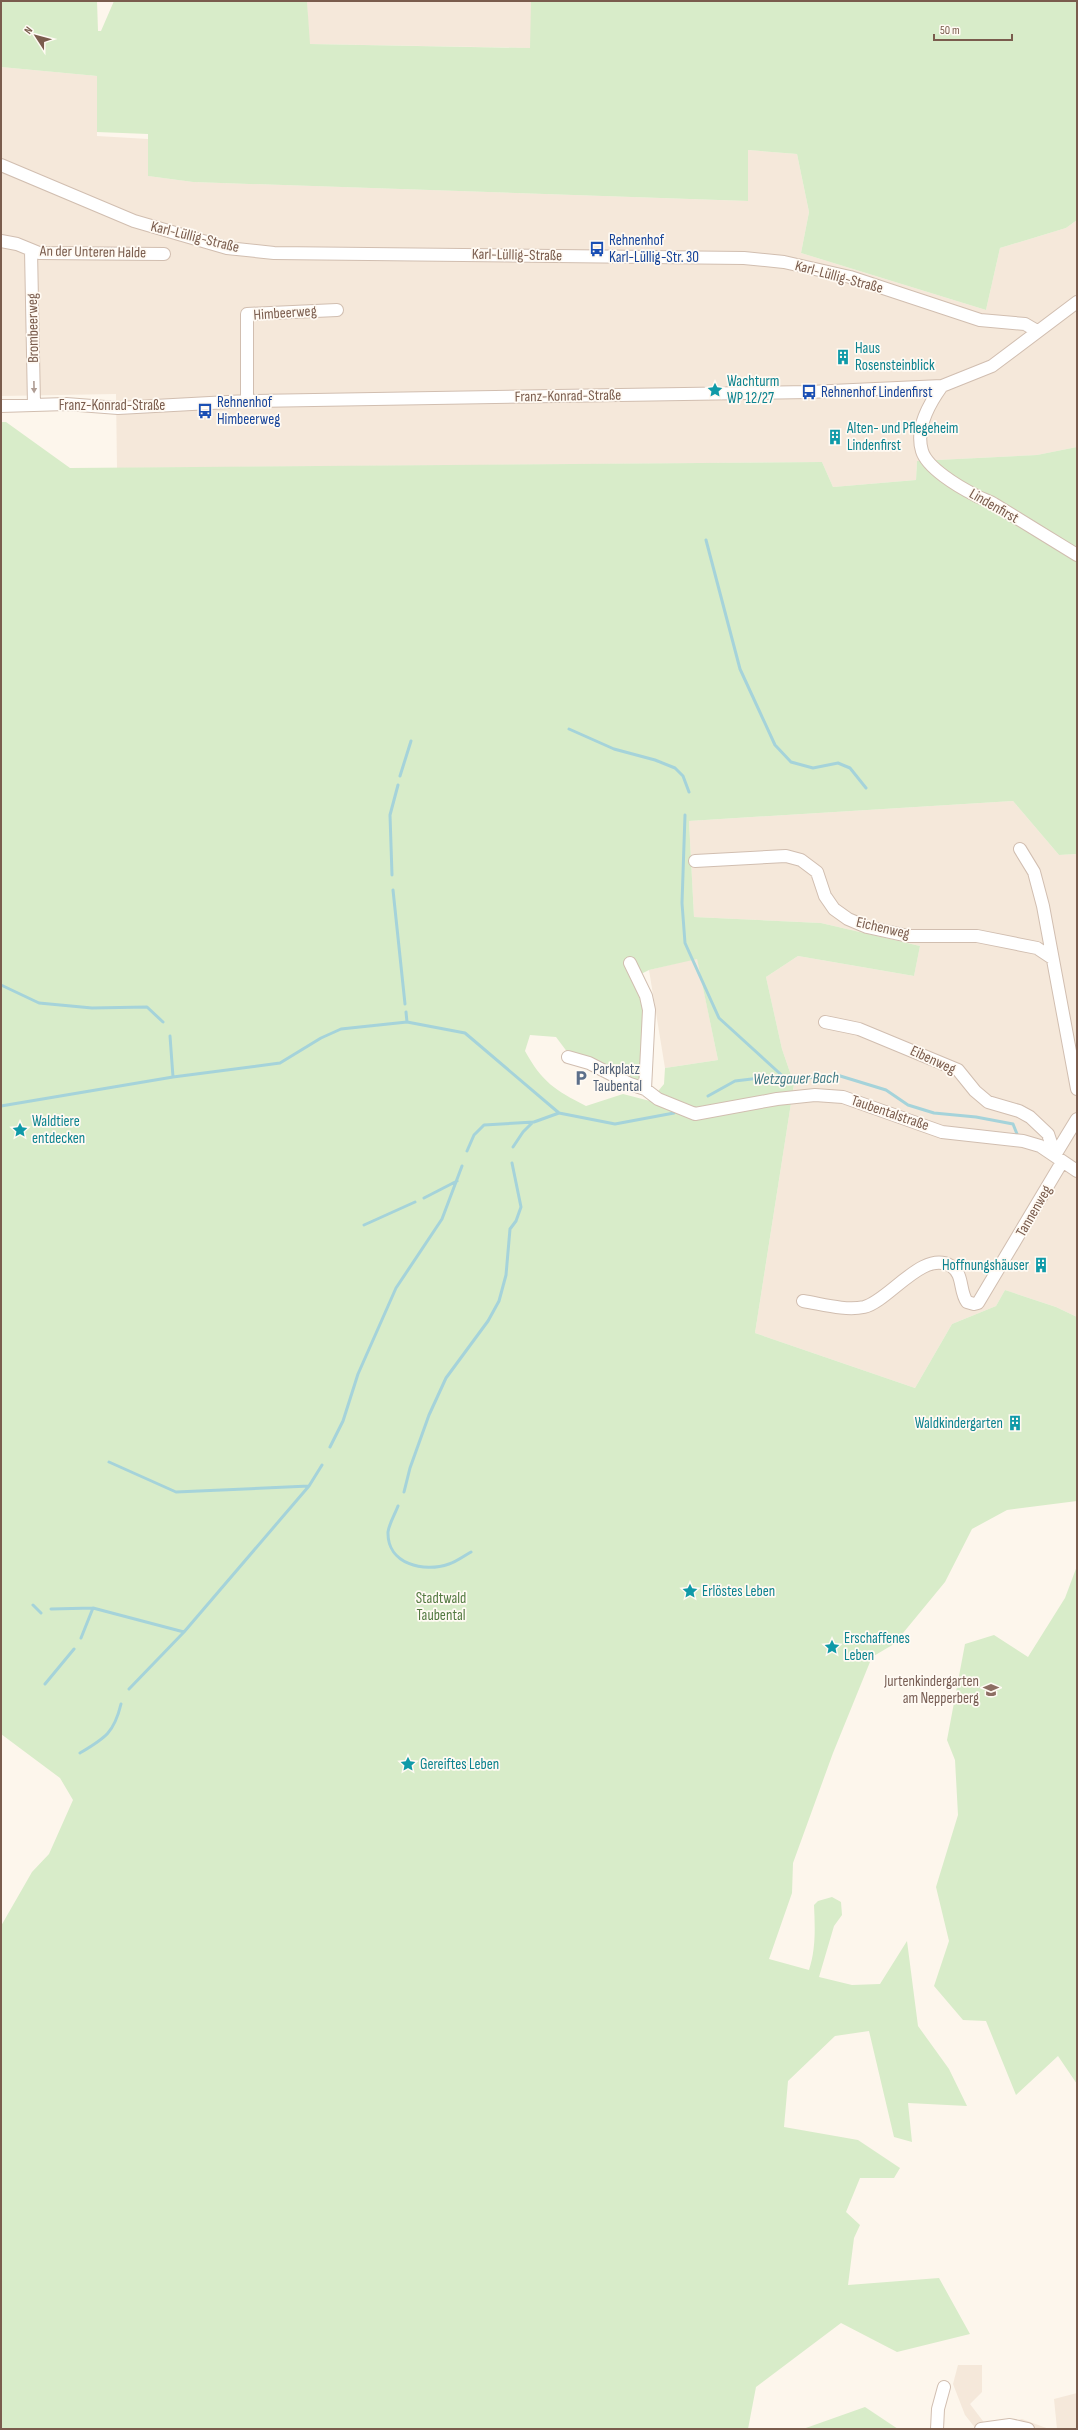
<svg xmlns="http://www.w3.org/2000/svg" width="1078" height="2430" font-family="'Sofia Sans Condensed',sans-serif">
<rect width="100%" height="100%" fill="#fdf6ec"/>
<path fill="#f5e8da" d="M307,1h224v47l-222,-4z
M1,67l96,9v60l51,3v37l45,6 554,19 1,-51 49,4 12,58 -8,41 185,57 14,-62 66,-20 11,-8v227l-40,8 -120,6 -1,19 -83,7 -11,-25 -705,6 -1,-74 -115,2z
M1013,801l46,54 18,-1v463l-21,-10 -51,-17 -9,16 -44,18 -37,64 -160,-55 39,-249 -12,-35 -16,-72 32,-21 116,20 6,-30 -99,-23 -127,-6 -5,-96z
M697,958l21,102 -53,8 -16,-98z
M958,2365h24v27l-12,12 16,21 36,-6 27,10h-73l-11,-14 -12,-31z
M1077,2393v36h-20l-3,-30z"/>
<path fill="#d8ecc9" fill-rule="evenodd" d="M1,1h96l1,30h3l13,-30h193l3,43 220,4 1,-47h546v219l-11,8 -66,20 -14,62 -185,-57 8,-41 -12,-58 -49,-4v51l-555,-19 -45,-6v-42l-51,-2v-56l-96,-9z
M1,422h5l64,46 752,-6 11,25 83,-7 1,-19 120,-6 40,-8v407l-18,1 -46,-54 -324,20 5,96 127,6 99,23 -6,30 -116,-20 -32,21 16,72 12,35 -39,249 160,55 37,-64 44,-18 9,-16 51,17 21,10v184l-70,9 -35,19 -27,53 -51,62 -22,13 -39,96 -40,110 -1,30 -23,66 40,11c7,-21 6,-43 5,-65l4,-4 14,-4 9,5 1,13 -8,11 -15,51 33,8 28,-1 27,-43 11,85 31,43 18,37 -59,-3 4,39 -18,-5 -25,-106 -34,5 -47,45 -4,46 74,13 42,28 -6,10h-34l-14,34 14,13 -6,13 -6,47 91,-7 31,56 -73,18 -56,-29 -85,64 -8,42h-747v-503l31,-54 17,-18 24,-54 -13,-22 -59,-44zM697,959l21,101 -53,8 -1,16 -14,17 -27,-7 -37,12c-31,-16 -44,-24 -61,-55l5,-16 26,2 12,16 26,6 52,26 1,-75 -14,-32 16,-8z
M1077,1566v518l-19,-28 -42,39 -30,-74 -23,-1 -29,-34 15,-45 -13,-54 22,-72 -3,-55 -8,-20 18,-96 29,-9 34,22 37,-59z
M865,2407l33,22h-95z"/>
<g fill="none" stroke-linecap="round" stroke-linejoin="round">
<path stroke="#a5d3da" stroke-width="3" d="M706,540l34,129 35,76 16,17 22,6 25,-5 12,5 16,20
M569,729l45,20 41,11 20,8 8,8 6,16
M400,776l11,-35
M685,815l-3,88 3,40 34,75 68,62
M392,875l-2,-60 8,-30
M393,890l12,114
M1,985l38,18 53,5 55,-1 16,15
M406,1012l1,10
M170,1036l3,41
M708,1096l27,-15 33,-4 19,3 50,-5 49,15 22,15 26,8 42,4 37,7 4,10
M1,1106l172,-29 107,-14 41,-25 20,-9 66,-7 58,11 94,80 56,11 59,-11
M513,1147l10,-15 10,-10
M467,1151l7,-16 10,-10 50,-3 25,-9
M424,1198l33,-17
M364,1225l51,-23
M330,1447l13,-26 15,-47 38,-86 46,-69 20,-53
M109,1462l67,30 133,-6
M404,1492l6,-24 19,-53 17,-37 42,-57 11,-20 7,-26 4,-46 6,-8 5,-14 -9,-44
M398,1506c-3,8 -9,18 -10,26 -1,32 36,41 61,32 7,-2 15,-8 22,-12
M33,1605l8,8
M51,1609l42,-1 91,24 125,-146 13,-21
M81,1638l12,-30
M45,1684l29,-35
M129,1689l55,-57
M80,1753c25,-15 34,-20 41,-49"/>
<defs>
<path id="street" d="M1,165l133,56 93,27 47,5 470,5 40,4 66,15 130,43 45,4 12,7
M1,241l16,3 22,9 125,1
M31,250l3,155
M942,386c-13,18 -27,42 -20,65 5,17 37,36 53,44 6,4 13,5 19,9 28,17 55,34 83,51
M247,401v-87l90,-4
M1,406l65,-2 52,4 129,-7 562,-9 133,-6 50,-20 85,-64
M1020,849l14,23 9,34 34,183
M695,861l91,-5 15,4 16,12 8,24 9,13 14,10 19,8 41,9h69l60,12 15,10
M630,963l16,33 3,14 -4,79
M825,1022l34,7 99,41 17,21 13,11 31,9 11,6 18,17 7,21
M568,1057l21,6 41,21 15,5 13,10 37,15 82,-15 38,-4 28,2 99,35 81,9 17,5 37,25
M1055,1155l22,-36
M803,1301c19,3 42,10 61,6 25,-6 59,-58 87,-41 13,8 8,25 16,36l7,2 4,-1 84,-141
M937,2429l1,-20 6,-22
M981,2429l29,-4 18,4"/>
</defs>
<use href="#street" stroke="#d1beb0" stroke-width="14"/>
<use href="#street" stroke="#fff" stroke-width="12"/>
</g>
<defs><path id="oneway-solid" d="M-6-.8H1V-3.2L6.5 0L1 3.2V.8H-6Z"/></defs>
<use fill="#af9d94" href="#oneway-solid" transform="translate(34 387) rotate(89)"/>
<defs>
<symbol id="bus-bare" viewBox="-9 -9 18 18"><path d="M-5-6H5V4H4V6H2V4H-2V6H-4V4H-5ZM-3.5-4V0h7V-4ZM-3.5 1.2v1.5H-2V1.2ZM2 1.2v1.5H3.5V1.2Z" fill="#1a4fb4" stroke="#fffaf3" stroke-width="2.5" paint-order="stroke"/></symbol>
<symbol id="building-bare" viewBox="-9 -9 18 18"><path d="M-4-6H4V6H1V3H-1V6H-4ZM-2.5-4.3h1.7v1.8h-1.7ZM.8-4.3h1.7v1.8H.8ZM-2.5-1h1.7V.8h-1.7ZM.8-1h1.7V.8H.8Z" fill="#0f9aa8" stroke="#fffaf3" stroke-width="2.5" paint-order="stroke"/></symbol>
<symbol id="sight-bare" viewBox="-9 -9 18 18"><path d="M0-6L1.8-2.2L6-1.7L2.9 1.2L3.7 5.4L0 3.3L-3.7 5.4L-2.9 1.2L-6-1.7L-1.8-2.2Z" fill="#0f9aa8" stroke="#fffaf3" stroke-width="2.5" paint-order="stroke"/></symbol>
<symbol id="parking-bare" viewBox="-9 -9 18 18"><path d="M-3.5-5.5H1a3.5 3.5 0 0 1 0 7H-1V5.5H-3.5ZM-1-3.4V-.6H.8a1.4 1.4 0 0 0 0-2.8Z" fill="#5c6f8a" stroke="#fffaf3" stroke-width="2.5" paint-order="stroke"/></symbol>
<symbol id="school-bare" viewBox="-9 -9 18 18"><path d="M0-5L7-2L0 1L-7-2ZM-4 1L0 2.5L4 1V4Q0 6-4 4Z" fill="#8d6e63" stroke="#fffaf3" stroke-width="2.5" paint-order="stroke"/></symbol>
</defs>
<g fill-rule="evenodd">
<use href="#bus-bare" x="586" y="238" width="22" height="22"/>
<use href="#building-bare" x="832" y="346" width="22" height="22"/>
<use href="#sight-bare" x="704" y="379" width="22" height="22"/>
<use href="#bus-bare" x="798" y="381" width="22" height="22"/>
<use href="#bus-bare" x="194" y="400" width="22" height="22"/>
<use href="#building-bare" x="824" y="426" width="22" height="22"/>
<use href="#parking-bare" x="570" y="1067" width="22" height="22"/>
<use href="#sight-bare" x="9" y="1119" width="22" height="22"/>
<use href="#building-bare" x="1030" y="1254" width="22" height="22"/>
<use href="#building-bare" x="1004" y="1412" width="22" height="22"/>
<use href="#sight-bare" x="679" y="1580" width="22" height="22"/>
<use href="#sight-bare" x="821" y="1636" width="22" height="22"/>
<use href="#school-bare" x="980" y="1679" width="22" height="22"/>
<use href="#sight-bare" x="397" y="1753" width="22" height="22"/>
</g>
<g text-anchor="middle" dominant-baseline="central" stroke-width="3.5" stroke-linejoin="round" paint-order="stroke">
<g font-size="15" fill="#7a5c4d" stroke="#fffaf3">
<text transform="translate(195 237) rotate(14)">Karl-Lüllig-Straße</text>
<text transform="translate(93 252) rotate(1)">An der Unteren Halde</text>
<text transform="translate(517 255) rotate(1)">Karl-Lüllig-Straße</text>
<text transform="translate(839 277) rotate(15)">Karl-Lüllig-Straße</text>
<text transform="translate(285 313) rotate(-4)">Himbeerweg</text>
<text transform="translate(33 328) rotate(-91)">Brombeerweg</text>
<text transform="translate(568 396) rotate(-1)">Franz-Konrad-Straße</text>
<text x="112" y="405">Franz-Konrad-Straße</text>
<text transform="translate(994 506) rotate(30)">Lindenfirst</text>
<text transform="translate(883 928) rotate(13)">Eichenweg</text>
<text transform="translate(933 1060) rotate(25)">Eibenweg</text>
<text transform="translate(890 1113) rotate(19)">Taubentalstraße</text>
<text transform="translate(1034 1211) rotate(-60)">Tannenweg</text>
</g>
<g font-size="15" fill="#164399" stroke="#fffaf3" text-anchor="start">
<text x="609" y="240">Rehnenhof<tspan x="609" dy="17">Karl-Lüllig-Str. 30</tspan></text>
<text x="821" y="392">Rehnenhof Lindenfirst</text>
<text x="217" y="402">Rehnenhof<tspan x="217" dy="17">Himbeerweg</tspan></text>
</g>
<g font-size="15" fill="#0d838f" stroke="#fffaf3" text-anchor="start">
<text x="855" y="348">Haus<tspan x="855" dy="17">Rosensteinblick</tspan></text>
<text x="727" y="381">Wachturm<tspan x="727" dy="17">WP 12/27</tspan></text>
<text x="847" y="428">Alten- und Pflegeheim<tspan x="847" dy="17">Lindenfirst</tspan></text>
<text x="32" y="1121">Waldtiere<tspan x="32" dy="17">entdecken</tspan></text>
<text x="1029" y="1265" text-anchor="end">Hoffnungshäuser</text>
<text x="1003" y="1423" text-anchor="end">Waldkindergarten</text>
<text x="702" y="1591">Erlöstes Leben</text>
<text x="844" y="1638">Erschaffenes<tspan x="844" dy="17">Leben</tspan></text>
<text x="420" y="1764">Gereiftes Leben</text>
</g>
<g font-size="15" fill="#4e5e75" stroke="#fffaf3" text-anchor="start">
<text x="593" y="1069">Parkplatz<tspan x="593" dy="17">Taubental</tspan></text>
</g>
<g font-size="15" fill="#537a41" stroke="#fffaf3">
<text x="441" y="1598">Stadtwald<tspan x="441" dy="17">Taubental</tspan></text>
</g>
<g font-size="15" fill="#785e54" stroke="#fffaf3" text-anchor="end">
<text x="979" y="1681">Jurtenkindergarten<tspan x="979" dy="17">am Nepperberg</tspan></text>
</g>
<g font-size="16" font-style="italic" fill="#437c86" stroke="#fffaf3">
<text transform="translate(796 1079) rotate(-1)">Wetzgauer Bach</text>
</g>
</g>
<rect width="1078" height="2430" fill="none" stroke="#7a5c4d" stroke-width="4"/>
<g transform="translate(36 36) rotate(306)" stroke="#fffaf3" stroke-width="3" paint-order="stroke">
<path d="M0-3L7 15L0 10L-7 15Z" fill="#7a5c4d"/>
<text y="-6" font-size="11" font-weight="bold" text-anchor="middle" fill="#7a5c4d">N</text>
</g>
<path d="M934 34v6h78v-6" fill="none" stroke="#7a5c4d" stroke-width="2"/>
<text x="940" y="34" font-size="12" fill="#7a5c4d" stroke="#fffaf3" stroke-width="3" paint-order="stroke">50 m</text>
</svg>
